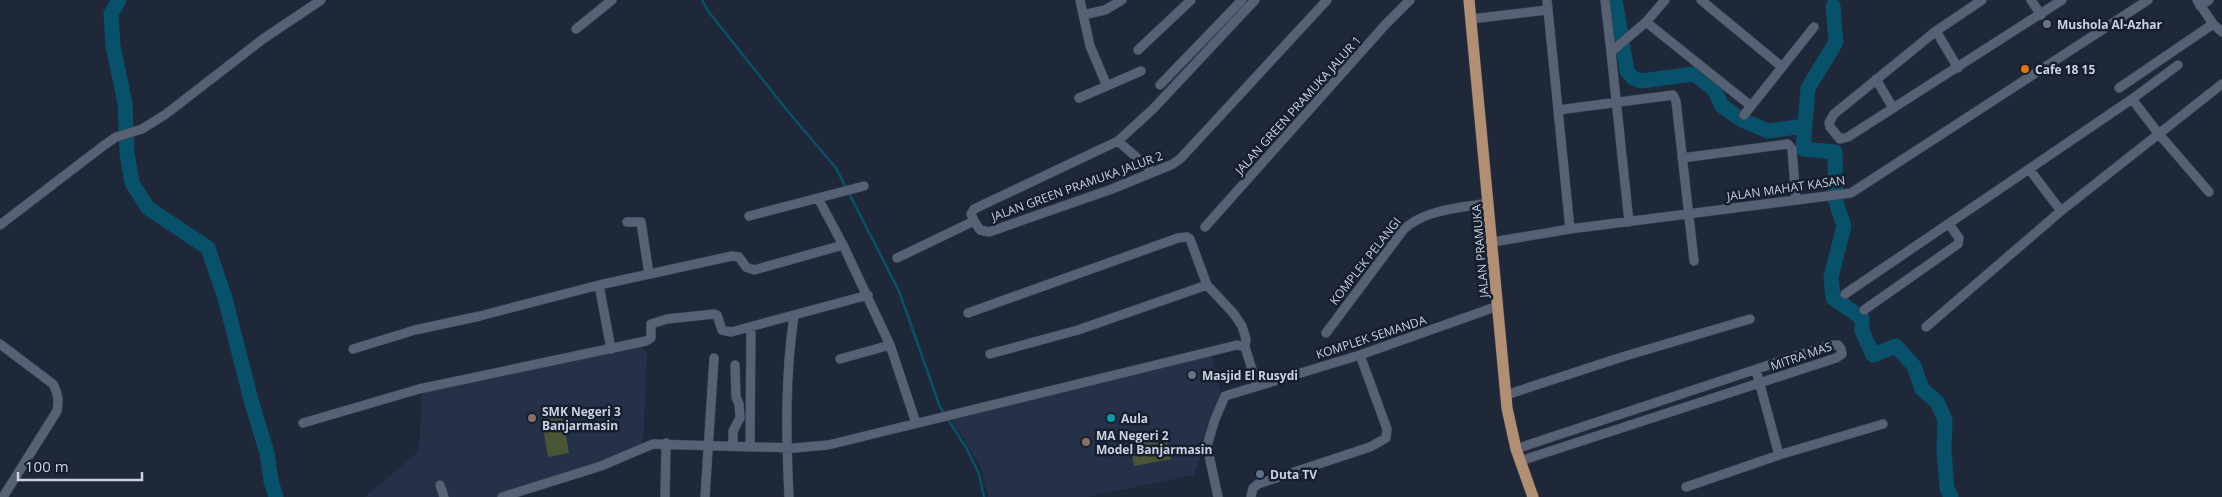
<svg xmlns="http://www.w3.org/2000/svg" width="2222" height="497" font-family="'Open Sans',sans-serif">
<rect width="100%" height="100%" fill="#1f2839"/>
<path fill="#253148" d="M640,347l7,6 -4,92 -127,52h-151l54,-46 3,-59z
M1211,353l11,44 -28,78 -108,22h-98l-6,-27 -33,-55z"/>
<path fill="#495535" d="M562,414l7,39 -21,4 -7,-40z
M1167,437l4,22 -37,7 -4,-22z"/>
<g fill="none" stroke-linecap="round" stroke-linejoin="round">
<path stroke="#08516a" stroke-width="2.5" d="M702,0l6,11 78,98 50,59 63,123 41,116 27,42 12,25 5,23"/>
<path stroke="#08516a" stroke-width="15" d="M119,0l-8,14 2,32 12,57 2,50 5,30 16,25 60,40 17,50 26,102 16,53 4,28 5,16
M1615,0l12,71 6,7 8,3 53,-7 20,15 8,17 20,14 26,11 36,-5
M1833,6l3,36 -28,46 -5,61 32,3 1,50 8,24 -13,51 2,21 29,20v13l11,24 23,-9 18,20 8,23 15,13 8,18 -1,30 3,38 4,9"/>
<defs>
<path id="minor" d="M1080,0l10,46 17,40
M1547,0l23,229
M1605,0l6,52 35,-30 19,-22
M1701,0l81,67
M1982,0l-46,31 -102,83 -5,9 1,4 10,12 8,-2 214,-137
M2031,0l10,15
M2197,0l16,24 9,8
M2200,6l9,-6
M1083,15l22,-5 17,-10
M1471,19l76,-9
M1646,22l105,84
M576,29l36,-29
M1936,31l22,37
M1138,50l53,-50
M1611,52l18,170
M1876,79l17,29
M1160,85l82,-85
M2119,88l94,-64
M1079,98l62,-27
M2132,99l26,34 51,59
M1558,110l115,-15 3,6 18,160
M1744,115l70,-88
M1118,141l35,31
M1682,158l106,-14 4,5 4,51
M2029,169l32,42
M818,198l25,47 47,100 26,78
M749,216l115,-30
M974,221l-3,-7 3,-5 144,-68 35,-32 102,-109
M627,222h14l8,52
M0,225l103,-79 13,-9 26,-8 24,-15 97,-75 58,-39
M1205,227l180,-202 25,-25
M1493,242l77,-13 281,-36 297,-193
M897,258l77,-37 6,9 9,2 123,-43 61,-25 8,-6 146,-158
M599,285l12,64
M1845,294l287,-195 46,-34
M1864,310l94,-66 1,-6 -10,-14
M968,313l210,-75 9,-1 3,2 17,46 27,29 8,12 4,13 -1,8
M1926,327l135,-116 161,-127
M1326,333l78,-104c22,-20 56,-21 85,-26
M0,344l53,40c5,10 6,16 4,27l-54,86
M353,349l62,-19 65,-14 119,-31 133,-29 7,1 7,10 8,3 89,-25
M990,354l88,-24 129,-45
M840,359l50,-14
M1756,370l23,85
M1506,395l116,-38 128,-38
M303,423l116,-34 227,-48 5,-3v-14l16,-5 47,-5 3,1 5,15 9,2 137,-37
M733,446v-15l7,-13 -1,-14 -3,-7 -1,-32
M750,447l1,-120
M1516,449l313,-104h9l3,4 1,5 -6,4 -316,103
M440,485l4,12
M1686,487l93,-32 104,-31
M502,497l99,-31 52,-22 141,4 34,-3 409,-100 8,2 12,38
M665,497l1,-54
M705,497l9,-139
M789,497c-3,-60 -4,-121 5,-181
M1218,497l-11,-51 8,-27 10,-23 135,-41 138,-49
M1251,497l2,-9 5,-4 112,-37 16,-9 1,-9 -27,-74"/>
<path id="major" d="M1469,0l38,408 9,41 17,48"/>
</defs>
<use href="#minor" stroke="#3b4351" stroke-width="10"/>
<use href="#major" stroke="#3b4351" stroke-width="12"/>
<use href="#minor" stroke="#566174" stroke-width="9"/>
<use href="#major" stroke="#b28e72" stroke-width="11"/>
</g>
<g fill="#6b7280" stroke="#161f2f" stroke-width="2">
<circle cx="2047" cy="24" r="5"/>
<circle cx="1192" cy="375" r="5"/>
</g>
<circle fill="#e8710a" stroke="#161f2f" stroke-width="2" cx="2025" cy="69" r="5"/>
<g fill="#8d6e63" stroke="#161f2f" stroke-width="2">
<circle cx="532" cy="418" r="5"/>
<circle cx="1086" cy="442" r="5"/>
</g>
<circle fill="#0f9aa8" stroke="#161f2f" stroke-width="2" cx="1111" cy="418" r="5"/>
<circle fill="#5c6f8a" stroke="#161f2f" stroke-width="2" cx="1260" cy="474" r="5"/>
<g text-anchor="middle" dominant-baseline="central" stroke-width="5" stroke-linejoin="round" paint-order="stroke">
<g font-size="12" font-weight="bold" fill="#cbd1dd" stroke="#161f2f" text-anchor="start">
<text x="2057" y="24">Mushola Al-Azhar</text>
<text x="2035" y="69">Cafe 18 15</text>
<text x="1202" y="375">Masjid El Rusydi</text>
<text x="542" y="411">SMK Negeri 3<tspan x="542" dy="14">Banjarmasin</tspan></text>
<text x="1121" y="418">Aula</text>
<text x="1096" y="435">MA Negeri 2<tspan x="1096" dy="14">Model Banjarmasin</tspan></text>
<text x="1270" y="474">Duta TV</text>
</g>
<g font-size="12" fill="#cbd1dd" stroke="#161f2f">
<text transform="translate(1298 105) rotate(-48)">JALAN GREEN PRAMUKA JALUR 1</text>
<text transform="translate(1077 186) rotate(-20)">JALAN GREEN PRAMUKA JALUR 2</text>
<text transform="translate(1786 188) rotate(-8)">JALAN MAHAT KASAN</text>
<text transform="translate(1480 251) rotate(-95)">JALAN PRAMUKA</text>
<text transform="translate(1365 261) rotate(-52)">KOMPLEK PELANGI</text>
<text transform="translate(1371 337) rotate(-18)">KOMPLEK SEMANDA</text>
<text transform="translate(1801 356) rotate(-19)">MITRA MAS</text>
</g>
</g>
<path d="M18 472v8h124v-8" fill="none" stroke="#cbd1dd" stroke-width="2.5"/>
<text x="25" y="472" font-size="15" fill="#cbd1dd" stroke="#161f2f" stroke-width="4" paint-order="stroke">100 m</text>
</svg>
